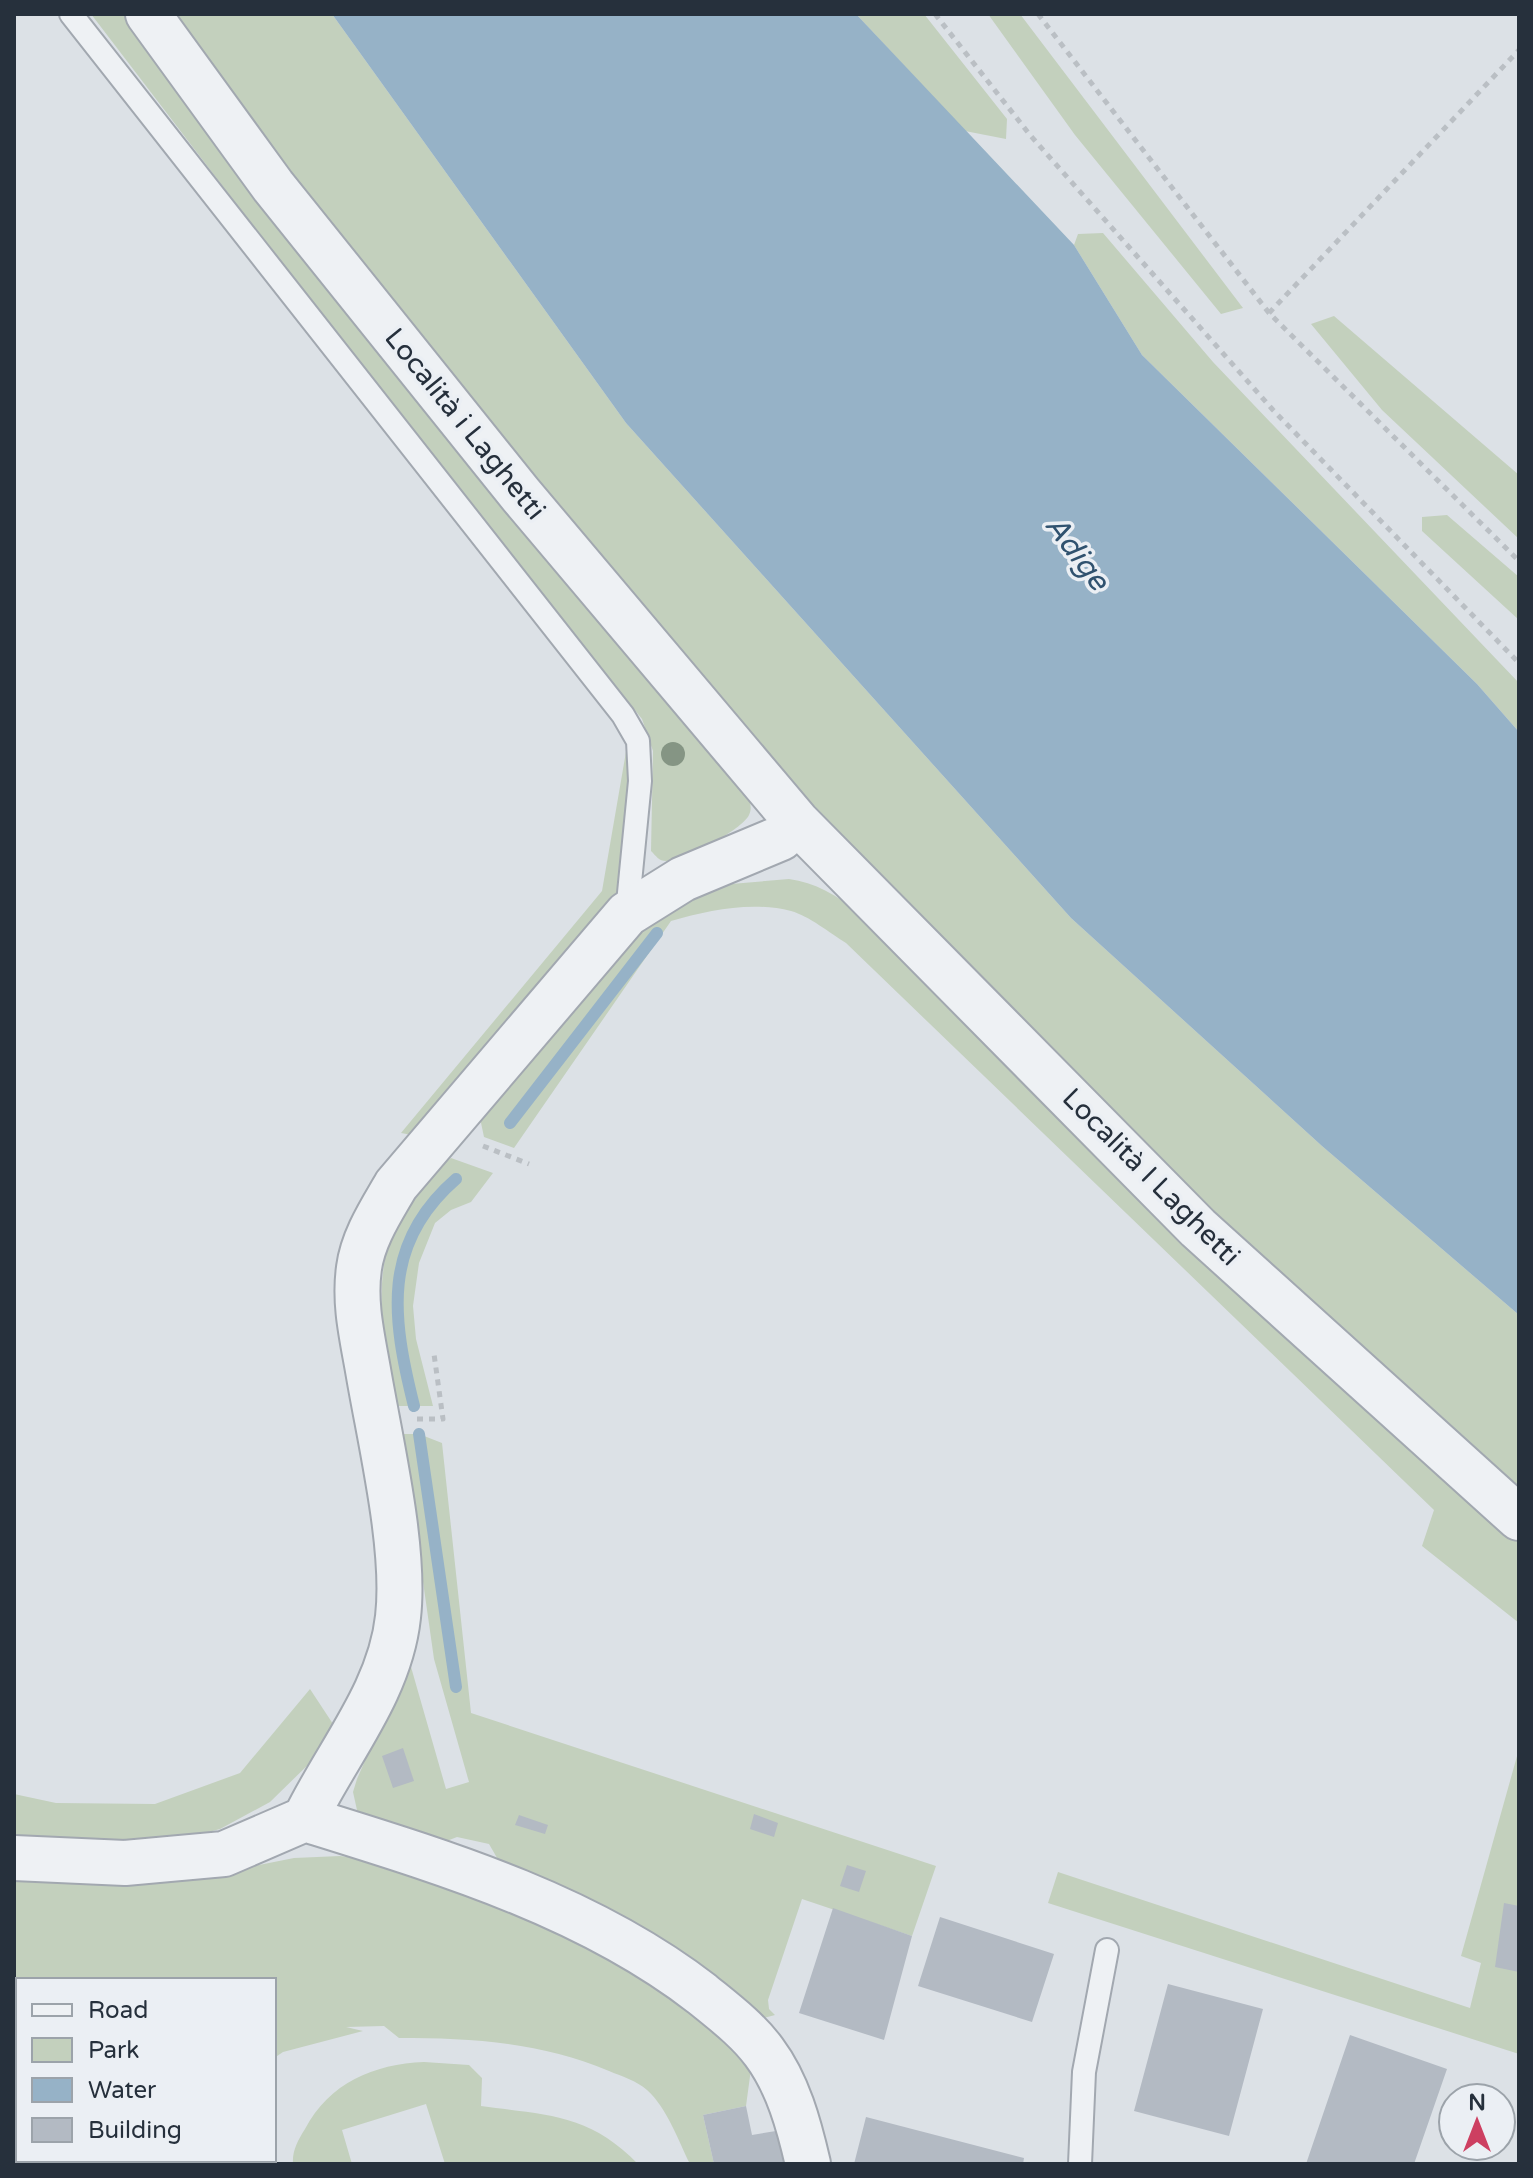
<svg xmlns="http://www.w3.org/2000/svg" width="1533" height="2178" font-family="'Varela Round',sans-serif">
<rect width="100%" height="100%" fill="#dce1e6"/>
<path fill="#c3d0bd" d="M91,14h44l612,777c2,8 6,16 2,24 -7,15 -66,46 -83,46 -7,0 -10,-5 -15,-10l2,-100 -11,-32 -226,-280z
M164,14h168l294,409 445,495 251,228 197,169v183l-98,-85 -373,-355 -343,-365z
M856,14h68l83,105 -1,20 -41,-8z
M988,14h32l223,294 -22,6 -146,-179z
M1103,233l110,129 306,321v49l-42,-48 -335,-329 -68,-110 4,-11z
M1334,316l185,159v64l-137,-129 -71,-86z
M1447,515l72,62v43l-97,-89v-14z
M627,746l2,12c-1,39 4,105 -13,139l-204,238 -11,-2 201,-242z
M789,879c51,6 93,56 131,88l599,567v89l-97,-77 12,-36 -588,-567c-16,-10 -37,-27 -55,-32 -40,-10 -82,-1 -120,10l-157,227 -30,-11 -4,-19 151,-180 36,-34 52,-19z
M451,1158l42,15 -22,29 -20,8 -16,13 -16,40 -6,43 3,33 17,67h-41c-13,-97 -30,-182 59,-248z
M402,1434h17l23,9 29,270 465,153 -24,70 -110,-37 -34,101 1,9 6,6 -22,6 -253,-158 -11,-19 -32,-7 -18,7 -80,-25 -6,-27 4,-13 52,-119 37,129 23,-7 -35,-123z
M310,1689l25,38 -20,31 -45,44 -50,27 -73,19 -133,-7v-47l42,9 99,1 85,-31z
M1519,1749v305l-471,-151 10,-31 412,136 11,-45 -20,-7z
M340,1856l55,7 197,74 128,90 31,42 -5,37 -43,9 11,49h-24c-12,-24 -23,-56 -43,-74 -10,-9 -26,-14 -38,-19 -68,-29 -138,-33 -210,-33l-15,-12 -38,1 17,4 -80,21 -9,6v-78h-256v116l-4,3v-226h206l74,-15z
M424,2062l45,3 13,13 -1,28c64,9 108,7 157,58h-193l-19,-60 -84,26 10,34h-59c-1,-13 5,-24 12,-35 24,-46 69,-65 119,-67z"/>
<path fill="#96b2c7" d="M332,14h524l218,231 68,110 335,329 42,48v583l-197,-169 -251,-228 -445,-495z"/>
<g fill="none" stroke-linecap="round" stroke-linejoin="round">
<path stroke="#96b2c7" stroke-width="12" d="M510,1123l147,-190
M414,1406c-22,-88 -33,-162 42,-227
M419,1434l37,253"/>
</g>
<path fill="#b3bac3" d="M403,1748l11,33 -21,7 -11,-32z
M754,1814l24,9 -4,14 -24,-8z
M519,1815l29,10 -3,9 -30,-9z
M847,1865l19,6 -7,21 -19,-6z
M1504,1903l15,3v66l-24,-5z
M833,1908l79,28 -28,104 -85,-27z
M940,1917l114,37 -22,68 -114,-36z
M1168,1984l95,25 -34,127 -95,-25z
M1350,2035l97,34 -33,95h-108z
M746,2106l6,29 30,-5 7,34h-75l-11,-49z
M866,2117l158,41 -1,6h-169z"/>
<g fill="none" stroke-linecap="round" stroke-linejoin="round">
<defs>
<path id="service" d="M71,14l552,701 15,26 2,40 -13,132
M1080,2164l4,-92 23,-122"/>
<path id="minor" d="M148,14l125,172 248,309 276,327 401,406 321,290
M305,1819c32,-66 85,-127 93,-202 8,-69 -18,-176 -30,-247 -6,-34 -14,-67 -9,-102 4,-30 22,-57 37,-83l231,-271 56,-35 98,-41 16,-16
M305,1819c138,43 282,86 397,175 22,18 45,35 62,58 24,32 35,73 44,112
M14,1858l111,5 99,-9 81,-35"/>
</defs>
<use href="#service" stroke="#a2a8b0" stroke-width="26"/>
<use href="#minor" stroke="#a2a8b0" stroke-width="48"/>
<path stroke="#babfc4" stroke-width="5" stroke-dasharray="6 6" stroke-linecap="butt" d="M935,14l95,121 243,275 246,253
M1038,14l231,299 250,248
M1269,313l250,-263
M483,1146l46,18
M417,1419h26l-9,-65
M161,2160l1,4"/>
<use href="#service" stroke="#eef1f4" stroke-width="22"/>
<use href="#minor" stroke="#eef1f4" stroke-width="44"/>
</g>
<circle fill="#859584" cx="673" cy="754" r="12"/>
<g text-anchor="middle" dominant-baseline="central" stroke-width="7" stroke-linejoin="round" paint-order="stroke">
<g font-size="28" fill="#26303c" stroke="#ebeff4">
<text transform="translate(465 424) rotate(51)">Località i Laghetti</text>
<text transform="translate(1151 1177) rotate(45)">Località I Laghetti</text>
</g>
<g font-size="30" font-style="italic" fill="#30526f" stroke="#ebeff4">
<text transform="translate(1077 553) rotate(53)">Adige</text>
</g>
</g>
<rect width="1533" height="2178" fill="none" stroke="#26303c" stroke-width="32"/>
<rect x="16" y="1978" width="260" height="184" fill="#ebeff4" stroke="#9ca3aa" stroke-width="2"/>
<rect x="32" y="2004" width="40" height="12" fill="#eef1f4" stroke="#9ca3aa" stroke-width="2"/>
<text x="88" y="2018" font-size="24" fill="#26303c">Road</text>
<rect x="32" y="2038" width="40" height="24" fill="#c3d0bd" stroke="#9ca3aa" stroke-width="2"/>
<text x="88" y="2058" font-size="24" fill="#26303c">Park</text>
<rect x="32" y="2078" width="40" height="24" fill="#96b2c7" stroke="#9ca3aa" stroke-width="2"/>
<text x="88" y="2098" font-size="24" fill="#26303c">Water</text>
<rect x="32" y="2118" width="40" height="24" fill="#b3bac3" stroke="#9ca3aa" stroke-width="2"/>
<text x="88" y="2138" font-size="24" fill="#26303c">Building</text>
<g transform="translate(1477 2122)"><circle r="38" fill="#ebeff4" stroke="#9ca3aa" stroke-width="2"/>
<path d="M0-6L14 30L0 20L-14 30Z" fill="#cd3f61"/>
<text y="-12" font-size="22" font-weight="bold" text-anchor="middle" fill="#26303c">N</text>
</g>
</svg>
